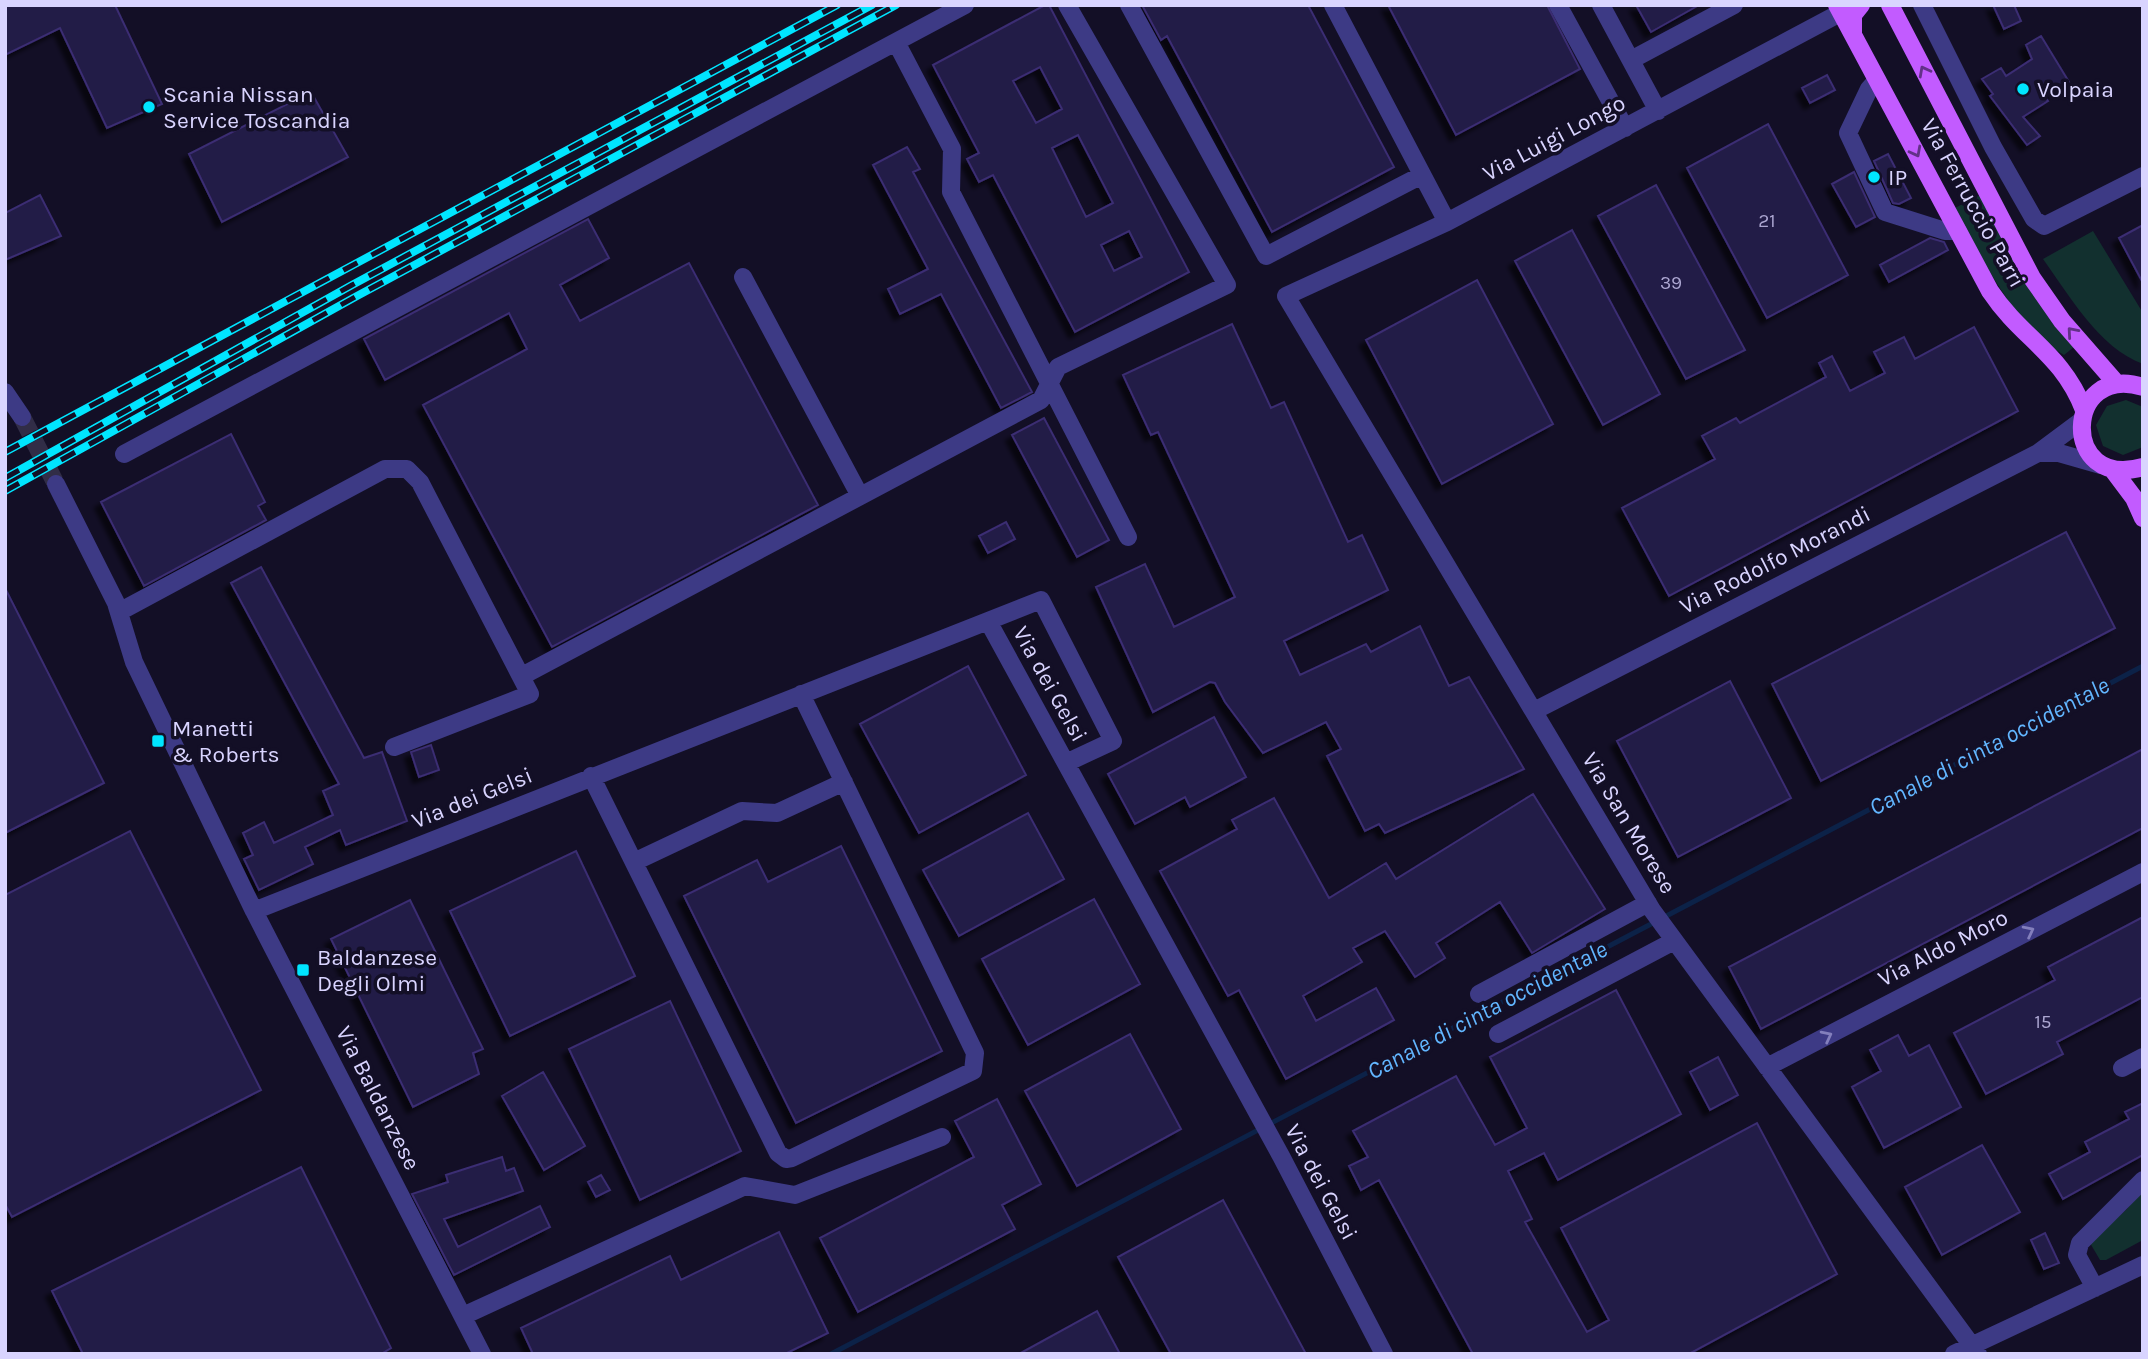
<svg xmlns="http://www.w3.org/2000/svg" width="2148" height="1359" font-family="Karla,sans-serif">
<defs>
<filter id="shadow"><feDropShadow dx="-6" dy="6" stdDeviation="2" flood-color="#0009"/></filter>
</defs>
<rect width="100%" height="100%" fill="#130f26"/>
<path fill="#12302f" d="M1982,194l92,153 -10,8c-50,-28 -83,-99 -109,-147z
M2093,231l50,82v51c-44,-16 -74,-69 -100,-105z
M2126,400l17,7v40l-20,8 -20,-9 -7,-21 11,-19z
M2143,1189v51l-37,20h-6l-10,-17 37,-34z"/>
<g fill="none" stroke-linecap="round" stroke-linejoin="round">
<path stroke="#0c2248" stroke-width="5" d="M831,1354l1312,-688"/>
</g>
<path fill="#241b47" stroke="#3b2d73" stroke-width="2" fill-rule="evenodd" filter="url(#shadow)" d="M5,5h110l47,99 -55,24 -47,-100 -55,27z
M1045,5h4l140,267 -114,60 -82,-157 -14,7 -12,-23 12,-6 -46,-88zM1040,67l22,42 -26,14 -23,-42zM1078,135l35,68 -27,14 -34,-69zM1129,231l13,26 -28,14 -13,-26z
M1142,5h166l86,162 -122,65 -105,-196 -6,4z
M1388,5h159l33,64 -124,66z
M1636,5h63l-48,27z
M1993,5h21l7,16 -17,8z
M2041,36l28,46 -25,14 4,5 -25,16 17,19 -13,9 -37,-49 3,-2 -11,-15 19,-11 5,8 26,-17 -6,-14z
M1827,75l8,15 -25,13 -8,-15z
M311,92l37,65 -126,65 -33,-68z
M1768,124l80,151 -81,43 -80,-150z
M907,147l13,22 -7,3 119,220 -31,16 -60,-114 -41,20 -12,-25 40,-20 -55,-104z
M1888,154l23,44 -12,6 -6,-1 -19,-42z
M1854,172l21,45 -19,10 -24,-43z
M1656,185l89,165 -59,29 -88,-163z
M40,195l21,41 -56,24v-47z
M588,219l21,39 -49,27 20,36 109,-58 129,242 -266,142 -129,-242 104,-56 -18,-36 -124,67 -21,-41z
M2143,225v58l-24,-45z
M1572,230l88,164 -57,31 -88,-164z
M1930,238l14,4 4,8 -59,32 -9,-17z
M1477,280l76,144 -111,60 -76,-144z
M1232,324l39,84 13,-6 64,140 14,-7 26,55 -104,51 16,34 66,-31 5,8 49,-26 29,60 20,-9 55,92 -139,64 -6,-9 -14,7 -38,-75 14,-7 -15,-27 -63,31 -38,-51 -10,-19 -5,-1 -57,30 -57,-125 49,-23 29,63 61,-30 -77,-165 -7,3 -28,-60z
M1974,327l44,84 -349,185 -47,-88 93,-49 -13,-23 34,-18 4,5 86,-46 -7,-14 13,-7 18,35 35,-18 -11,-21 30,-15 11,22z
M1044,418l65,122 -32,17 -65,-122z
M231,434l34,68 -7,4 8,14 -122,66 -43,-84z
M1006,522l9,17 -27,14 -9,-17z
M2066,532l49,96 -294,153 -49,-97z
M261,567l103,191 18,-6 25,69 -61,24 -6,-15 -35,17 8,17 -54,26 -15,-31 9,-4 -10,-22 21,-11 10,21 59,-28 -10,-24 16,-7 -108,-201z
M5,588l99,195 -99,50z
M968,666l58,109 -107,58 -59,-109z
M1730,681l61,117 -113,59 -61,-116z
M1214,717l32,60 -56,30 -5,-10 -50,27 -27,-50z
M431,745l8,25 -20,7 -8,-25z
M2143,749v79l-382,201 -32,-62z
M1533,794l72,115 -73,44 -32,-51 -64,41 9,15 -30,19 -30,-46 -32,17 9,14 -59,34 13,25 60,-33 18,32 -108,59 -47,-89 -11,6 -68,-125 77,-42 -5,-9 42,-22 55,100 57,-35 10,16z
M1028,813l36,66 -105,57 -36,-66z
M130,831l131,259 -249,127 -7,-13v-309z
M841,846l101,205 -146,72 -112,-227 73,-36 11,22z
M576,851l59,125 -125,60 -60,-125z
M1094,899l46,85 -112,61 -46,-86z
M410,900l73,149 -10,4 6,21 -66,33 -82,-168z
M2143,917v80l-86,45 6,12 -77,40 -32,-61 101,-53 -7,-13z
M1616,990l65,124 -123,66 -14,-27 -36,18 24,48 -7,3 62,110 22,-12 -48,-92 196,-105 80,151 -148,80h-216l-94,-174 -18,10 -12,-24 19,-9 -15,-26 103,-55 39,69 32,-17 -37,-71z
M670,1001l71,150 -101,49 -71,-151z
M1130,1034l51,95 -104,57 -52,-95z
M1898,1035l11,21 20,-11 32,62 -77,41 -32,-61 29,-16 -11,-21z
M1718,1057l20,38 -28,15 -20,-38z
M543,1072l42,74 -41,24 -42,-74z
M997,1099l44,85 -39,21 13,24 -157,83 -38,-74 154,-81 -19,-36z
M2143,1103v52l-80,44 -14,-25 41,-22 -5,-10 44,-23 -4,-7z
M1982,1145l38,67 -78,43 -37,-68z
M502,1157l4,14 8,-3 9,23 -79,28 14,28 82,-41 10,21 -96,48 -42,-81 36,-12 -2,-7z
M301,1167l90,181 -10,6h-298l-31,-63z
M601,1175l9,15 -14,7 -8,-15z
M1223,1200l83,154h-135l-53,-97z
M779,1232l49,101 -43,21h-252l-12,-26 149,-72 11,24z
M2045,1233l14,30 -15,6 -13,-29z
M1097,1311l23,43h-101z"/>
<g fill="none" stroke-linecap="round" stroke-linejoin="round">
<path stroke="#312d47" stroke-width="18" stroke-dasharray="18 9" stroke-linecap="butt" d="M22,417l34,67"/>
<path stroke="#3d3a85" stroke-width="18" d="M1129,5l137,251 156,-81
M1333,5l114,217
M1558,5l67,123
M1601,5l57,106
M1922,5l71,142 41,72 10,7 99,-50
M1840,13l-393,209 -161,74 366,614 326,444
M896,42l56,107 -1,43 177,345
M1631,60l103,-55
M1877,80l-8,9 -21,44 37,79 60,19h13
M743,277l117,219
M5,392l17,25
M2038,453h21l42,12
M124,454l841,-449
M56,484l60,119 18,59 120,249 228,443
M119,612l266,-143h22l13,13 110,212 -136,53
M988,621l293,535 103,198
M522,676l519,-276 17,-33 169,-82 -160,-280
M1534,711l504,-258 43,-32
M591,776l187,377 8,6 6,-1 181,-87 2,-18 -174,-359
M634,862l108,-51 35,2 67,-31
M254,911l787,-311 72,141 -47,22
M1479,994l169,-91
M1498,1034l176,-93
M1767,1067l376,-195
M2122,1068l21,-11
M2095,1288l-18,-33 3,-12 63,-63
M463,1316l282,-130 50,9 147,-58
M1954,1354l189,-89"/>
<path stroke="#c25bff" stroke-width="18" d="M1837,5l153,286c32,48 72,62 94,119
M1890,5l142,273 30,43 55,63
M1853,33v-18l8,-10
M2143,387c-79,-25 -84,104 0,80
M2113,470l21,28 9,20"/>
<defs>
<path id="rail" d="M5,452l832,-447
M5,478l347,-193 520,-280
M5,491l352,-195 539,-291"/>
</defs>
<use href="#rail" stroke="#00e5ff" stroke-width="8"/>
<use href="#rail" stroke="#130f26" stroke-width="5" stroke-dasharray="16" stroke-linecap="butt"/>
</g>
<defs><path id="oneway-chevron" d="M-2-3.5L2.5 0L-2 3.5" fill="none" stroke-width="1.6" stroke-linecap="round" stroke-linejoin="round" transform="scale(1.75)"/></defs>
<g stroke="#623188">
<use href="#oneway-chevron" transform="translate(1924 71) rotate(-118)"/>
<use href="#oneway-chevron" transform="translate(1916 152) rotate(62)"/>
<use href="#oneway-chevron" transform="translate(2072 332) rotate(-131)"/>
</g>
<g stroke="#837fbc">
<use href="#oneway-chevron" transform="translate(2029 931) rotate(-27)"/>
<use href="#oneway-chevron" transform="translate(1827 1036) rotate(-27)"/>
</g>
<g fill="#00e5ff" stroke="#130f26" stroke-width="2.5">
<circle cx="2023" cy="89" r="7"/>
<circle cx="149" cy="107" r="7"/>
<circle cx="1874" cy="177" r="7"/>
<rect x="151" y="734" width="14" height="14" rx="3.5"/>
<rect x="296" y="963" width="14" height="14" rx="3.5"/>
</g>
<g text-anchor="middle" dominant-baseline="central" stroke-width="7" stroke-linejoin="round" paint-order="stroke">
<g font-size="19" fill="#aca6d1">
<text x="1767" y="221">21</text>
<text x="1671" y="283">39</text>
<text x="2043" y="1022">15</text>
</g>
<g font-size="23" fill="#d9d4ff" stroke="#130f26" text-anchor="start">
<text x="2037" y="89">Volpaia</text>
<text x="163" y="94">Scania Nissan<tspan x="163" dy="26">Service Toscandia</tspan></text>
<text x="1888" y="177">IP</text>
<text x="172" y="728">Manetti<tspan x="172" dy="26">&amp; Roberts</tspan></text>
<text x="317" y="957">Baldanzese<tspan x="317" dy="26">Degli Olmi</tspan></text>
</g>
<g font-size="23" fill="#d9d4ff" stroke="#130f26">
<text transform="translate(1554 138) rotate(-28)">Via Luigi Longo</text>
<text transform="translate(1973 203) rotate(61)">Via Ferruccio Parri</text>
<text transform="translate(1775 560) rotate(-27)">Via Rodolfo Morandi</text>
<text transform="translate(1050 684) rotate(61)">Via dei Gelsi</text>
<text transform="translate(472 798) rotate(-22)">Via dei Gelsi</text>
<text transform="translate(1629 823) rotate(59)">Via San Morese</text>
<text transform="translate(1943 948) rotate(-27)">Via Aldo Moro</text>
<text transform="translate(378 1098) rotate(63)">Via Baldanzese</text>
<text transform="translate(1321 1182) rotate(62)">Via dei Gelsi</text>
</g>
<g font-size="24" font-style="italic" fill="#62b6ff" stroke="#130f26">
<text transform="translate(1989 746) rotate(-28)">Canale di cinta occidentale</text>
<text transform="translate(1487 1010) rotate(-28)">Canale di cinta occidentale</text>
</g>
</g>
<rect width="2148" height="1359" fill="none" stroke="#d9d4ff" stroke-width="14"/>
</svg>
